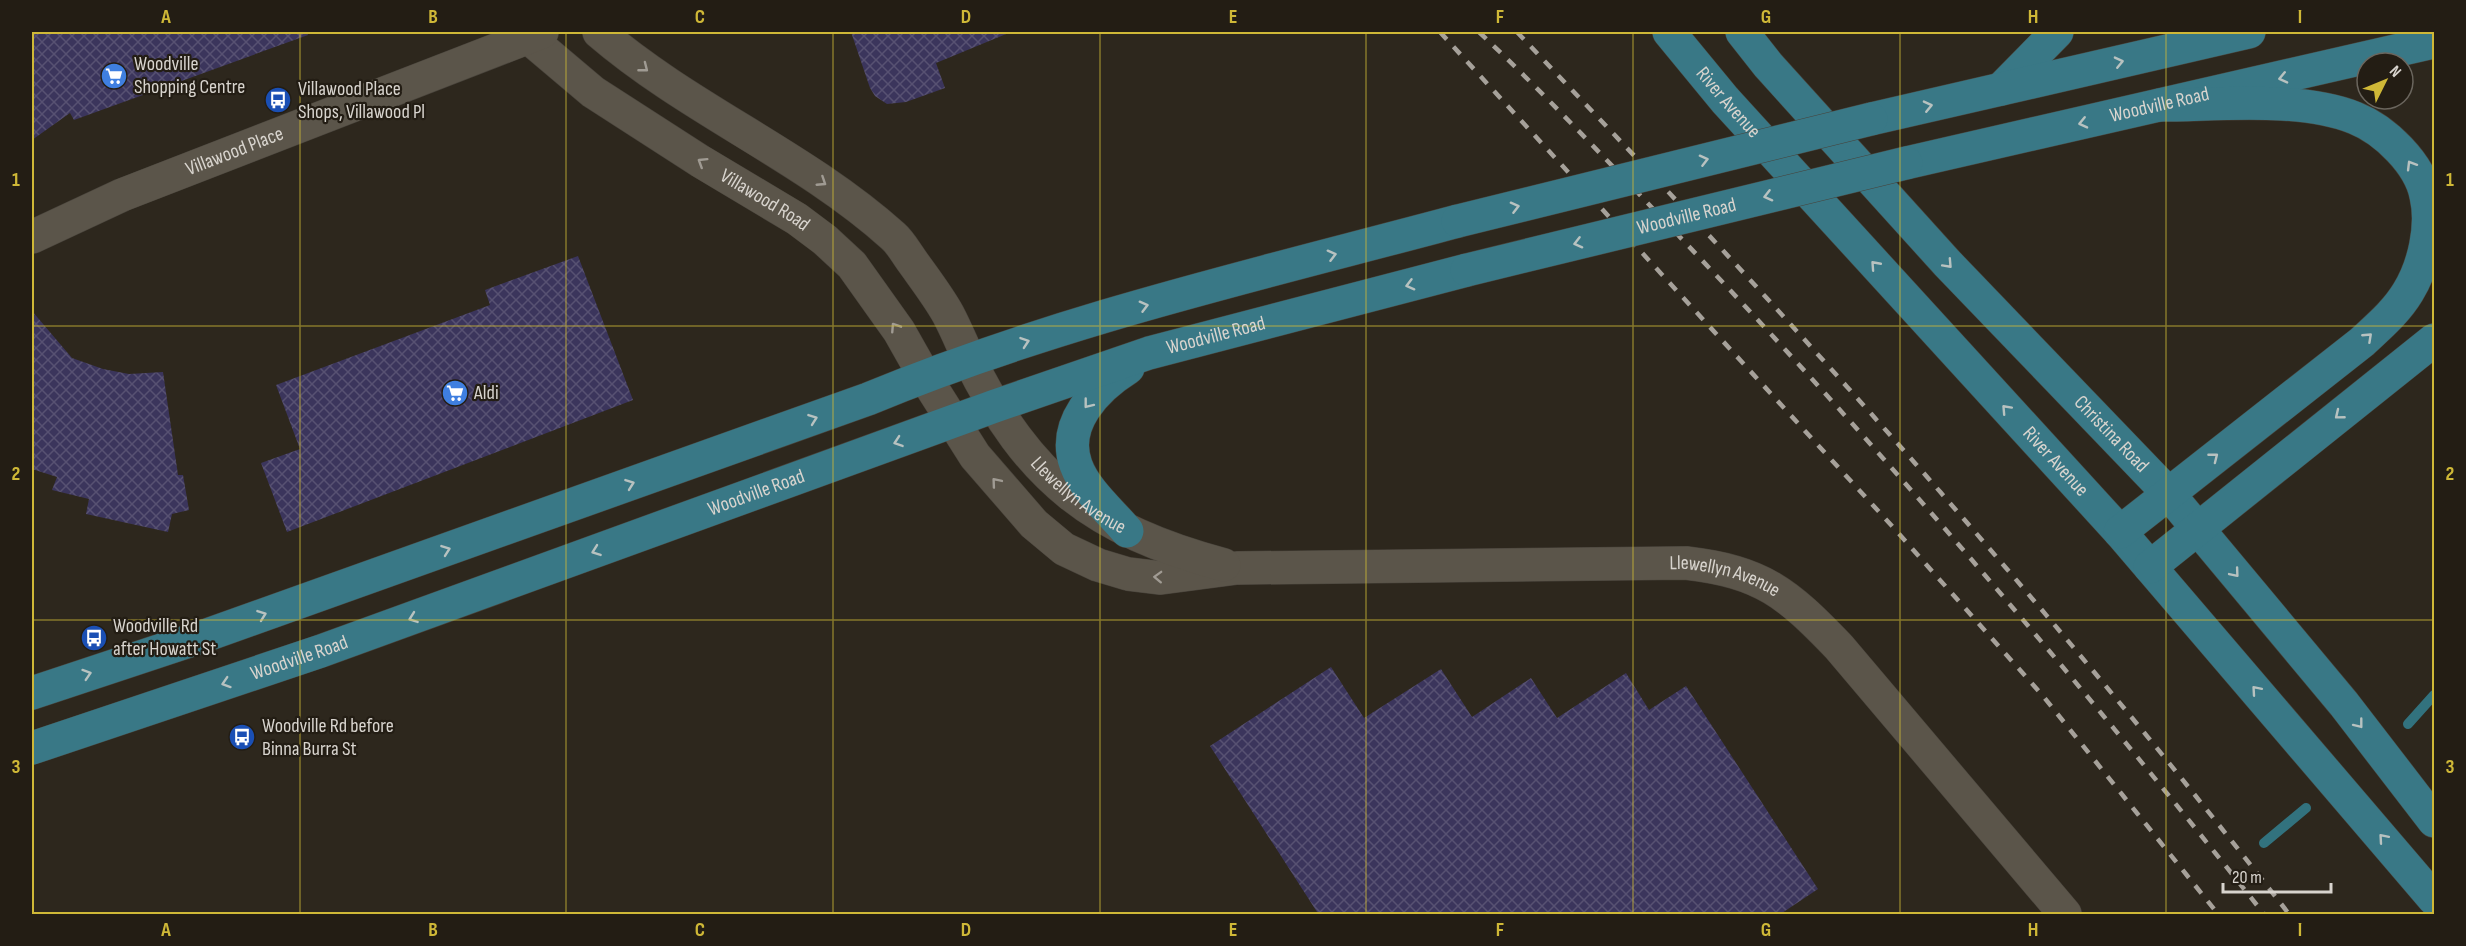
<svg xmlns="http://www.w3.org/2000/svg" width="2466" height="946" font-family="'Sofia Sans Condensed',sans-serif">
<defs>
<pattern id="building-cross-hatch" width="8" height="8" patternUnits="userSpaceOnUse" patternTransform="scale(1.5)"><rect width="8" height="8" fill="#3b355c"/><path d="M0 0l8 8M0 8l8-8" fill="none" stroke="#575172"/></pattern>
</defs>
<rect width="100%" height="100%" fill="#2d271d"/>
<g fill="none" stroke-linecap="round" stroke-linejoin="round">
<path stroke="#32727e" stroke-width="10" d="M2408,724l26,-29
M2264,843l42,-35"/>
</g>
<path fill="url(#building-cross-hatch)" d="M32,32h275l1,3 -234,85 -4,-7 -38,27z
M851,32h160l-75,31 9,25 -39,14 -19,2 -12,-8 -5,-8z
M578,256l55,144 -346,132 -26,-69 39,-14 -24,-64 214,-80 -5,-15z
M32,311l40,47 31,11 26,5 34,-2 15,103h5l6,35 -17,4 -4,18 -82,-18 3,-15 -37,-9 5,-13 -25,-8z
M1331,667l33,51 77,-49 31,48 59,-39 26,40 69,-45 23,37 37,-24 132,203 -39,26h-460l-109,-169z"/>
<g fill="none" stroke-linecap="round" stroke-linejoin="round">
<defs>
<g id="minor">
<path id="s1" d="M522,32l71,60 107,69 97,58 28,21 27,25 47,66 26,46 50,79 59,68 30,25 34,16 30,9 33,4 76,-10 449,-5c77,9 101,30 153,84l226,267"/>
<path id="s2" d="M599,32c91,78 205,124 294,204 8,7 13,17 19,25 12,17 26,35 36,53 8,15 14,30 21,45 60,121 125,171 255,206"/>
<path id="s3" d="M32,237l90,-42 420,-163"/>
</g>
<g id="major">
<path id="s4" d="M1669,32l56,68 395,432 314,367"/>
<path id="s5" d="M1742,32l26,33 179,198 221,230 176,211 90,117"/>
<path d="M2001,89l56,-57"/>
<path d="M1871,119l378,-87"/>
<path id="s6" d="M1906,163l528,-121"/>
<path d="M1127,531c-17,-20 -42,-41 -51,-66 -15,-41 20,-77 52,-97"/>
<path d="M2120,532l242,-190c16,-15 34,-30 46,-50 16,-26 25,-66 18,-96 -6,-32 -41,-66 -71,-78 -54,-22 -137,-13 -195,-13"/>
<path d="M2150,567l284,-227"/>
<path d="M32,693l175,-58 661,-236c190,-79 392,-125 590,-178"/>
<path id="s7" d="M32,748l289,-97 674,-245 154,-53 318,-83"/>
</g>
</defs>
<use href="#minor" stroke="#48433b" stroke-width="34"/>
<use href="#major" stroke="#48433b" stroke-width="34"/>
<use href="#minor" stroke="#5b554a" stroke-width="33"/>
<use href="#major" stroke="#397886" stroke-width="33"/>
<path stroke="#a6a19a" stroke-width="4.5" stroke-dasharray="10 10" stroke-linecap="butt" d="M1440,32l452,494 151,170 175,218
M1479,32c69,65 134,135 199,203 207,217 400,445 586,679
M1517,32c89,94 179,188 266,284 176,193 346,392 506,598"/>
<defs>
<g id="major-bridge">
<path d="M1458,221l413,-102"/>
<path id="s8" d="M1467,270l439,-107"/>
</g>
</defs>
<use href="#major-bridge" stroke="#48433b" stroke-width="34" stroke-linecap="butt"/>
<use href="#major-bridge" stroke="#397886" stroke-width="33"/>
</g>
<defs><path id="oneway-chevron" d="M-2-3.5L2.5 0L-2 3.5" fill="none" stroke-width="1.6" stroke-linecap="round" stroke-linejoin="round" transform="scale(1.5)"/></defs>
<g stroke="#b8c2c0">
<use href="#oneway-chevron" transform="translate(2119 62) rotate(-13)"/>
<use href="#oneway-chevron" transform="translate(2283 78) rotate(167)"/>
<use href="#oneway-chevron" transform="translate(1928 106) rotate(-13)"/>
<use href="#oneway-chevron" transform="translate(2083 123) rotate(167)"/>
<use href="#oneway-chevron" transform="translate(1704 160) rotate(-14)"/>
<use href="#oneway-chevron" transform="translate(2411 165) rotate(-121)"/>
<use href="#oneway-chevron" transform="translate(1768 196) rotate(166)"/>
<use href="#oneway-chevron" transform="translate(1515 207) rotate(-14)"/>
<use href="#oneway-chevron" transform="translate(1578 243) rotate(166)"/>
<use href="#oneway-chevron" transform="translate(1332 255) rotate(-15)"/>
<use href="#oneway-chevron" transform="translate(1948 264) rotate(47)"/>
<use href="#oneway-chevron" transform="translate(1875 265) rotate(-132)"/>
<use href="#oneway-chevron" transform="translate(1410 285) rotate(165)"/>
<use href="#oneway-chevron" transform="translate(1144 306) rotate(-15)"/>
<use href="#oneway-chevron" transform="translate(2368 337) rotate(-43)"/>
<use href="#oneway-chevron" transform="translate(1025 342) rotate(-19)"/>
<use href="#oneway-chevron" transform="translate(1088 404) rotate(128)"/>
<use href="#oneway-chevron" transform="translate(2006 409) rotate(-133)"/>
<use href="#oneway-chevron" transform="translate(2339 415) rotate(141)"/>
<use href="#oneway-chevron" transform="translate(813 419) rotate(-20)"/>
<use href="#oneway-chevron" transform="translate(898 442) rotate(161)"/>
<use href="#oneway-chevron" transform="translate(2214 457) rotate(-38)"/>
<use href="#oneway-chevron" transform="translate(630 484) rotate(-20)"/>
<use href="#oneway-chevron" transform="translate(446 550) rotate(-20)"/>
<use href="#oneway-chevron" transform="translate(596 551) rotate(160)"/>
<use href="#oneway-chevron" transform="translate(2235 573) rotate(50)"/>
<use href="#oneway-chevron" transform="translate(262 615) rotate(-20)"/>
<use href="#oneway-chevron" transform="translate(413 618) rotate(160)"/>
<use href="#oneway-chevron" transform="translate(87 674) rotate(-18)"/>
<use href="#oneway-chevron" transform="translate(226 683) rotate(162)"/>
<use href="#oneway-chevron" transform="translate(2256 690) rotate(-131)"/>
<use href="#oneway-chevron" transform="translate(2359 724) rotate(52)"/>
<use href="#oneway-chevron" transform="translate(2383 838) rotate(-131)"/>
</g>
<g stroke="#a09b93">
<use href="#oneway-chevron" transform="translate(644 68) rotate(38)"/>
<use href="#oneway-chevron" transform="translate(702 162) rotate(-148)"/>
<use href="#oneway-chevron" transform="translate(822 182) rotate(33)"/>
<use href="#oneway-chevron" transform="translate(895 327) rotate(-123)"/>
<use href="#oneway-chevron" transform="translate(996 482) rotate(-130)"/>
<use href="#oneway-chevron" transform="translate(1158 577) rotate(-178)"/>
</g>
<path fill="none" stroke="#cfb837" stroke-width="1.5" stroke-opacity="0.55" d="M300,32v882M566,32v882M833,32v882M1100,32v882M1366,32v882M1633,32v882M1900,32v882M2166,32v882M32,326h2402M32,620h2402"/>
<defs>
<symbol id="supermarket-disc" viewBox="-11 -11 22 22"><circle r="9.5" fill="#3f7fe0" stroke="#231d14"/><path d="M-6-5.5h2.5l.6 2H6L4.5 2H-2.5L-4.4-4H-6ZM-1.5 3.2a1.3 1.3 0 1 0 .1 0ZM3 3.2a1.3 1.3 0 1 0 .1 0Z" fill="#fff"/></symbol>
<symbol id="bus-disc" viewBox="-11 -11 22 22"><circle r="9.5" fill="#1a4fb4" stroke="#231d14"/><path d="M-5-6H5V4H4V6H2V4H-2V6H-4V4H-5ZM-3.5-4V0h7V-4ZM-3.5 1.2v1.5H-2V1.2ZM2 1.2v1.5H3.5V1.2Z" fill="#fff"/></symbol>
</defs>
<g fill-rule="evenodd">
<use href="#supermarket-disc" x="99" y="61" width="30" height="30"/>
<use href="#bus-disc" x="263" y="85" width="30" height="30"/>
<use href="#supermarket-disc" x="440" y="378" width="30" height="30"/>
<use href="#bus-disc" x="79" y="623" width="30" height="30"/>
<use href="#bus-disc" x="227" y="722" width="30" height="30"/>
</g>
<g text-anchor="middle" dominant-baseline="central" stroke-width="4.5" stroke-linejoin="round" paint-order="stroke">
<g font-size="20" fill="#d8d4ce" stroke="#231d14" text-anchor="start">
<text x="134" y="64">Woodville<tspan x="134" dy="23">Shopping Centre</tspan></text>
<text x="298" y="89">Villawood Place<tspan x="298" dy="23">Shops, Villawood Pl</tspan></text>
<text x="474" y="393">Aldi</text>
<text x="113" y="626">Woodville Rd<tspan x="113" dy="23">after Howatt St</tspan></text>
<text x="262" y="726">Woodville Rd before<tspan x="262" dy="23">Binna Burra St</tspan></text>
</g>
<g font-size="20" fill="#d8d4ce" stroke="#231d14">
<text stroke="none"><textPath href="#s4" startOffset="92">River Avenue</textPath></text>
<text stroke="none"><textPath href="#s6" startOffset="260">Woodville Road</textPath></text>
<text stroke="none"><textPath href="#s3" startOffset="220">Villawood Place</textPath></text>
<text stroke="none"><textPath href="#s1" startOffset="296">Villawood Road</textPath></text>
<text stroke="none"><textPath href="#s8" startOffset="226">Woodville Road</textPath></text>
<text stroke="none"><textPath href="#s7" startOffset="1254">Woodville Road</textPath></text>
<text stroke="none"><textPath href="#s5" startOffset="546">Christina Road</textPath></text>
<text stroke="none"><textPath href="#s4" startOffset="578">River Avenue</textPath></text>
<text stroke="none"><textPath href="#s7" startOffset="768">Woodville Road</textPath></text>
<text stroke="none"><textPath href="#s2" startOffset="681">Llewellyn Avenue</textPath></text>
<text stroke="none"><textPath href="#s1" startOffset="1430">Llewellyn Avenue</textPath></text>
<text stroke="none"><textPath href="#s7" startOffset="282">Woodville Road</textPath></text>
</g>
</g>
<rect width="2466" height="946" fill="none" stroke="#231d14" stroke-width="66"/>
<g transform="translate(2385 81) rotate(47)"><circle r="28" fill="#231d14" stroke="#6b665e" stroke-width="1.5"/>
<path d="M0-4.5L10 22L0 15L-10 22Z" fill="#cfb837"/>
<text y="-9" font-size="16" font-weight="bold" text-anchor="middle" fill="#d8d4ce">N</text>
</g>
<path d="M2223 883v9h108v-9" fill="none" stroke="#d8d4ce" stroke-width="3"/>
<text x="2232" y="883" font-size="18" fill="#d8d4ce" stroke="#231d14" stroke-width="4.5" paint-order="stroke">20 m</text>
<rect x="33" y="33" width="2400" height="880" fill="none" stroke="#cfb837" stroke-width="2"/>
<g font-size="20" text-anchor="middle" font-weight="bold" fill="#cfb837">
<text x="166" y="23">A</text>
<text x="433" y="23">B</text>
<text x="700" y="23">C</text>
<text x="966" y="23">D</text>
<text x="1233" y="23">E</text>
<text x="1500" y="23">F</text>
<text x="1766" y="23">G</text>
<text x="2033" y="23">H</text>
<text x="2300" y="23">I</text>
<text x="16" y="186">1</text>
<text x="2450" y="186">1</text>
<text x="16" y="480">2</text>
<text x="2450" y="480">2</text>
<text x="16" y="773">3</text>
<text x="2450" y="773">3</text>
<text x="166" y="936">A</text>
<text x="433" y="936">B</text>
<text x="700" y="936">C</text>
<text x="966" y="936">D</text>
<text x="1233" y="936">E</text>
<text x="1500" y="936">F</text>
<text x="1766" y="936">G</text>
<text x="2033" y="936">H</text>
<text x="2300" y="936">I</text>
</g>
</svg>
